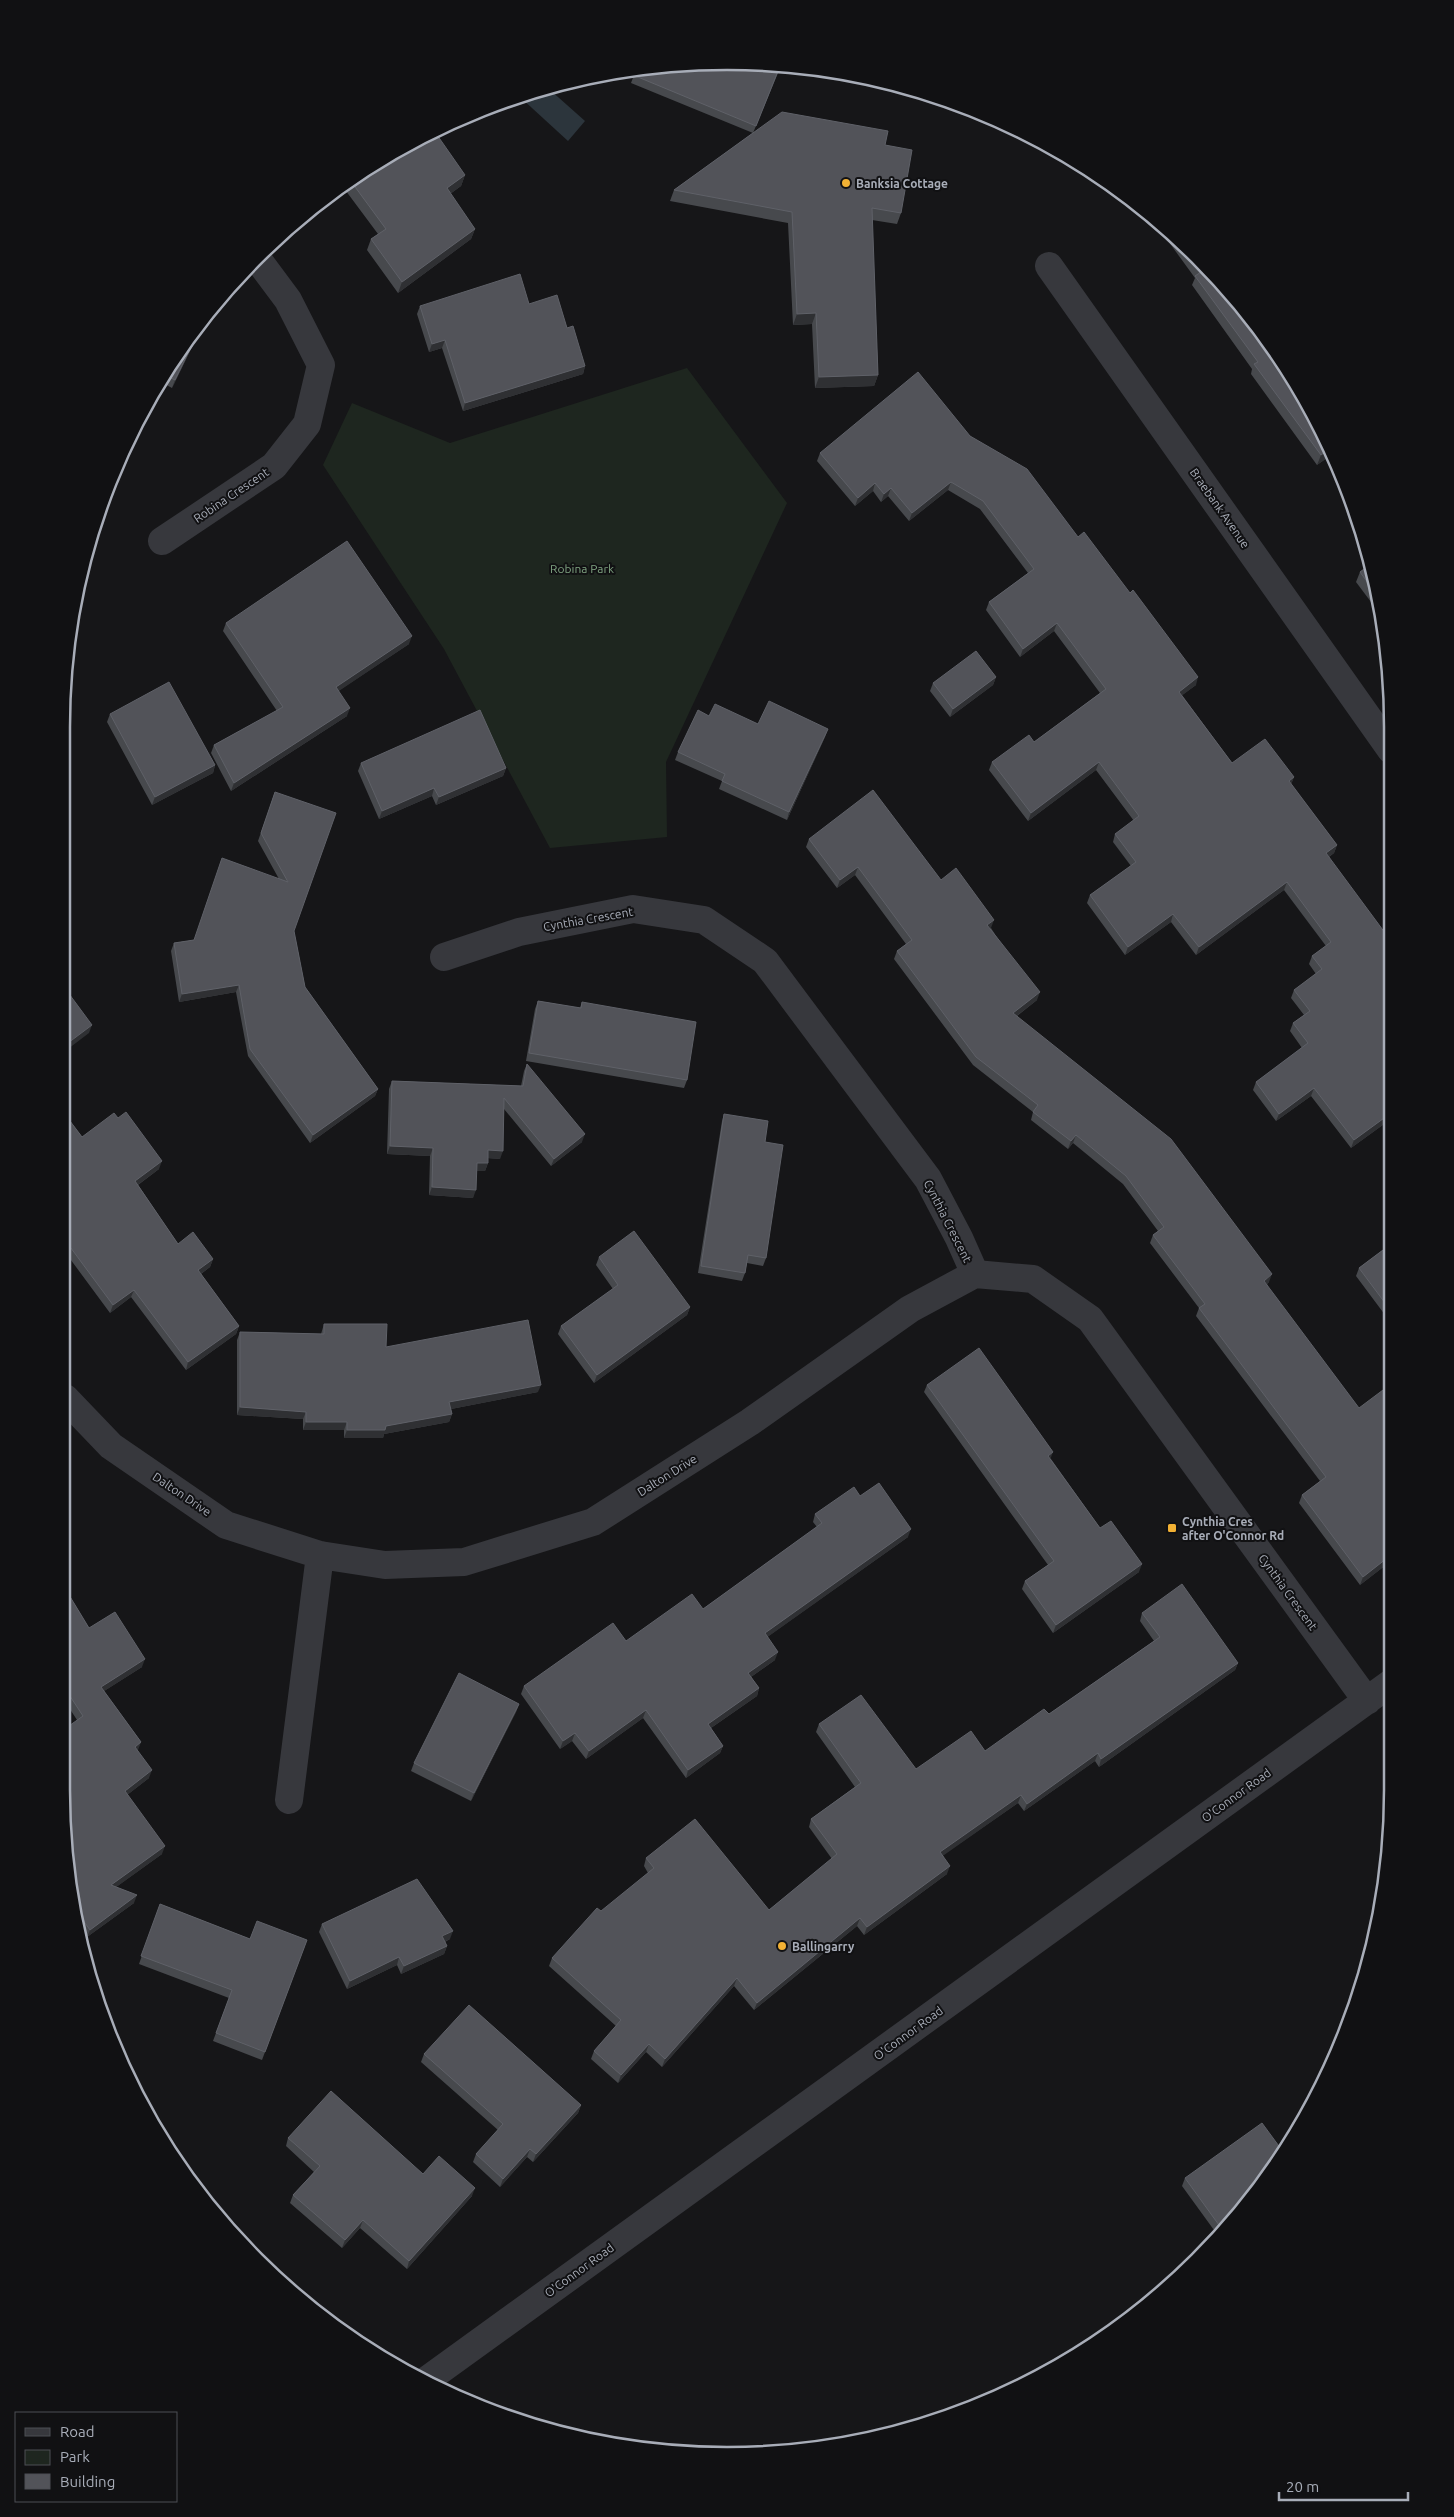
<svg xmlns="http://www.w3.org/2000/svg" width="1454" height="2517" font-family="Ubuntu,sans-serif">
<rect width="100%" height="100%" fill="#161618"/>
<path fill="#1e261f" d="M687,368l100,135 -121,259 1,75 -117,11 -106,-199 -121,-184 29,-62 98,40z"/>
<path fill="#2c353c" d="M549,89l36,32 -17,20 -48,-44z"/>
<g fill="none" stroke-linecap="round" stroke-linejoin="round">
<path stroke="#37383d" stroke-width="28" d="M1049,266l342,484
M162,541l112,-75 33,-42 14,-59 -33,-65 -32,-43
M444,957l75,-25 114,-23 71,11 61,41 163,218 31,59 16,36
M975,1274l58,5 57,40 277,382
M65,1398l46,48 115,79 94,30 65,10 79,-3 129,-40 157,-100 160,-113 65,-35
M289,1800l31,-245
M424,2382l967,-699"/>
</g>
<path fill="#47494d" d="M727,61l51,12 -25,60 132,12 16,68 -4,11 -25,-4 6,155 -4,11 -59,2 -3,-64 -19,1 -5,-102 -118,-22 4,-11 79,-57 -122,-50 3,-8 -7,-4z
M1049,148l23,12 -24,-10z
M357,174l108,1 -4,11 -11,8 25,35 -4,10 -73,54 -31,-43 4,-11 7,-5 -35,-47 1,-3z
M1156,222l42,34 133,199 -14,10 -66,-91 1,-5 -60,-84 3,-7 -40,-55z
M420,306l147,22 18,38 -2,8 -120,37 -21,-63 -13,4 -12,-38z
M197,335l-3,8 -22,45 -11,-6 12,-25z
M970,436l108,101 118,148 -14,10 50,68 62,14 -3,7 46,61 -3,8 -5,4 62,262 -40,29 -40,-52 -35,25 -23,-31 3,-8 46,-34 -12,-17 3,-8 11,-8 -13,-17 3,-8 22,-16 -7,-10 3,-8 14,-10 -42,-56 -88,65 -25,-33 -46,33 -38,-52 3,-8 41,-29 -18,-24 2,-8 19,-13 -38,-51 -68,51 -39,-51 3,-8 42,-20 66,-49 -46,-62 -34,26 -34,-47 3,-8 39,-29 -48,-64 -32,-19 -39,31 -21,-25 -7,6 -8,-11 -18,15 -38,-45 3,-8z
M1368,566l9,44 -21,-28 4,-10z
M226,623l183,21 -71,47 9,25 -116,75 -20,-38 3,-8 63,-34 -54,-80z
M996,677l-3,8 -43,32 -20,-26 3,-8z
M110,714l105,51 -2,8 -61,32 -45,-83z
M709,716l49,8 70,5 -3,8 -38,83 -68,-31 3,-8 -47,-21 3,-8z
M361,763l145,5 -3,8 -67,29 -4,-9 -53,23 -21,-48z
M275,792l19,139 11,56 73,102 -3,7 -65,47 -62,-87 -12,-64 -57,10 -8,-51 3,-8 20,-3 85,-61 -21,-38z
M809,839l132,41 50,48 46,72 -20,16 252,266 -2,2 124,277 -31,24 -61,-82 3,-8 18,-14 -124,-165 3,-8 -49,-65 3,-8 5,-4 -35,-47 -50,-41 -5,6 -37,-29 2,-8 -60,-47 -79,-106 3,-8 9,-7 -51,-69 -18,13 -31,-41z
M538,1001l42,7 2,-6 105,78 -3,8 -158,-27 9,-52z
M527,1064l55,78 -31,24 -47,-57 -4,50 -12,-1v5l-3,8h-8l-4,27 -44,-3 1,-39 -43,-2 2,-65 3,-8 129,5 3,-15z
M64,1113l18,24 36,-19 41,51 -21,16 40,59 35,15 -3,8 -9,7 38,52 -3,8 -50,36 -55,-73 -21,16 -45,-61z
M724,1114l42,144 -3,8 -16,-3 -2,10 -3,8 -44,-8 24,-152z
M1391,1244v79l-35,-47 3,-8z
M599,1257l91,50 -3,8 -93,68 -36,-49 3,-8 52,-37 -17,-24z
M324,1324l62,23 152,45 -87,17 1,5 -3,8 -65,12 -1,4h-39v-8h-41v-11l-66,-4v-75l3,-8 81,2z
M927,1385l124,74 49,69 39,44 -86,61 -31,-44 3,-8 23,-16 -124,-173z
M860,1496l48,41 -141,100 8,23 -24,17 8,11 -2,8 -46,32 12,18 -3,7 -34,25 -43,-60 -57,41 -14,-18 -12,8 -39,-55 3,-8 102,-45 77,-32 114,-82 -4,-5 2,-8z
M66,1590l23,38 53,39 -38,24 37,51 -4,8 12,28 -22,17 35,59 -46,33 18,16 -47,34 -9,-13 -11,-47 10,-157 -11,-17z
M1142,1613l96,50 -3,7 -136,97 -4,-6 -71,50 -6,-8 -75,52 4,19 -83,61 -7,-9 -103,84 -20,-24 -72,81 -16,-15 -28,31 -27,-24 3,-8 22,-25 -67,-60 3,-8 96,-85 -4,-7 2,-8 123,52 63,-51 -23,-32 2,-8 44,-32 -39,-55 3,-8 97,45 69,-18 64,-37 105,-73 -14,-20z
M519,1704l-3,8 -45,89 -60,-30 3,-8z
M160,1904l90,35 57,1 -45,120 -49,-19 16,-43 -90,-34z
M322,1924l128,15 -5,3 2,4 -3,8 -43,20 -4,-9 -50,24 -28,-57z
M424,2054l157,51 -3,8 -45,49 -6,-5 -27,30 -27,-25 3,-8 22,-24 -77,-68z
M288,2138l135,36 49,22 -65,73 -47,-41 -18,20 -52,-45 3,-8 21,-23 -28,-26z
M1185,2178l42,51 -8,8 -37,-51z"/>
<path fill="#2f3033" d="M465,175l-4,11 -18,13 4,-11z
M475,229l-4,10 -73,54 4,-11z
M816,313l-4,11 -19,1 4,-11z
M197,335l-3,8 -22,45 3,-8z
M445,340l-3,8 -13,4 3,-8z
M585,366l-2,8 -120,37 2,-8z
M878,375l-4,11 -59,2 4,-11z
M1329,449l2,6 -14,10 4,-10z
M951,482l-3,8 -39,31 3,-8z
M875,483l-2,8 -18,15 3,-8z
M891,488l-3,8 -7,6 3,-8z
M1057,623l-3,8 -34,26 3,-8z
M412,636l-3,8 -76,51 3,-8z
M996,677l-3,8 -43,32 3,-8z
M1198,677l-2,8 -20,15 3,-8z
M350,708l-3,8 -116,75 3,-8z
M828,729l-3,8 -38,83 2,-8z
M1099,762l-3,8 -68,51 3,-8z
M215,765l-2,8 -61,32 3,-8z
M506,768l-3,8 -67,29 3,-8z
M1294,777l-3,8 -2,-4z
M434,788l-2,8 -53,23 3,-8z
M1337,845l-3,8 -11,8 3,-8z
M858,867l-3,8 -18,13 3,-8z
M1287,882l-3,8 -88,65 3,-8z
M1173,914l-2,8 -46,33 3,-8z
M994,920l-3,8 -6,5 2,-8z
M239,985l-3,7 -57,10 3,-8z
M1040,992l-3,8 -27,21 3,-8z
M92,1025l-3,8 -25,19v-6z
M1314,1088l-3,8 -35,25 3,-7z
M378,1089l-3,7 -65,47 3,-8z
M1391,1113v6l-40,29 3,-8z
M585,1134l-3,8 -31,24 3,-7z
M1076,1135l-3,8 -5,6 3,-8z
M390,1146l43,2 -3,8 -43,-2z
M488,1150l15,1 -3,8 -15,-1z
M162,1161l-3,8 -27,20 3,-8z
M477,1163h11l-3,8h-11z
M432,1187l44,3 -3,8 -44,-3z
M213,1259l-3,8 -15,11 3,-8z
M1272,1274l-3,8 -8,7 3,-8z
M134,1290l-3,7 -21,16 3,-8z
M690,1307l-3,8 -93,68 3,-8z
M239,1326l-3,8 -50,36 2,-8z
M541,1385l-3,7 -92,18 3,-8z
M240,1407l66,5 -3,7 -66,-4z
M452,1414l-3,8 -65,12 -1,4h-39l3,-8 39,-4z
M306,1422h41l-3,8h-41z
M1053,1452l-3,8 -2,-4z
M911,1529l-3,8 -146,104 3,-8z
M1391,1555v6l-31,24 3,-8z
M1142,1564l-3,8 -86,61 3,-8z
M778,1652l-3,8 -30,21 3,-8z
M145,1659l-3,8 -44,28 3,-8z
M1238,1663l-3,7 -136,97 2,-8z
M759,1688l-2,8 -52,36 3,-8z
M519,1704l-3,8 -45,89 3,-8z
M646,1710l-3,8 -57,41 3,-8z
M575,1733l-3,8 -12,8 3,-8z
M141,1742l-3,8 -6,5 3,-8z
M723,1746l-3,7 -34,25 2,-8z
M1098,1753l-3,8 -71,50 3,-7z
M152,1770l-3,8 -27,21 3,-8z
M1021,1795l-3,8 -81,57 3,-8z
M165,1846l-3,8 -54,39 3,-8z
M950,1866l-3,8 -83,61 3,-8z
M137,1895l-3,8 -47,34 3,-7z
M860,1918l-3,8 -103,84 3,-7z
M453,1931l-3,8 -11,5 3,-8z
M447,1946l-3,8 -43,20 3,-8z
M399,1957l-2,8 -50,24 3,-8z
M737,1978l-3,8 -72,81 3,-8z
M649,2044l-3,8 -28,31 3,-8z
M581,2105l-3,8 -45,49 3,-8z
M530,2149l-3,8 -27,30 3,-8z
M475,2188l-3,8 -65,73 2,-8z
M363,2220l-3,8 -18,20 3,-8z"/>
<path fill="#525359" stroke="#5f6168" d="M727,61l53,5 -24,60 -123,-51 2,-5z
M782,112l106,19 -3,14 27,5 -11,63 -29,-5 6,167 -59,2 -3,-64 -19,1 -5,-102 -118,-22z
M435,132l30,43 -18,13 28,41 -73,53 -31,-43 15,-10 -36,-49 7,-6z
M1178,240l20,16 105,138 26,55 -8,6 -67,-91 4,-2 -63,-86 6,-4z
M520,274l9,30 28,-9 10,33 6,-2 12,40 -120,37 -20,-63 -13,4 -12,-38z
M193,333l4,2 -22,45 -10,-5 8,-18z
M918,372l52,64 57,33 51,68 6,-5 46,61 3,-3 65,87 -19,15 53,71 33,-24 29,38 -5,4 48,64 -11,8 65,88v172l-37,27 -40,-52 -35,26 -23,-32 52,-39 -15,-20 17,-12 -16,-21 28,-21 -10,-13 19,-14 -44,-60 -88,65 -26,-33 -45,33 -38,-52 46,-33 -21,-28 24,-18 -40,-54 -68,51 -39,-51 37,-27 5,7 72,-53 -49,-66 -34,26 -34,-47 45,-33 -51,-68 -32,-19 -39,31 -21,-25 -7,6 -9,-11 -17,15 -38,-45z
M347,541l65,95 -76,51 14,21 -116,75 -20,-38 69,-38 -57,-84z
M1368,566l5,24 -13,-18z
M976,651l20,26 -43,32 -20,-26z
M169,682l46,83 -60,32 -45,-83z
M769,701l59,28 -39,83 -67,-31 3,-7 -47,-22 20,-42 11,6 6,-12 43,20z
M480,710l26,58 -67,29 -5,-9 -52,23 -21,-48z
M873,790l68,90 15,-12 38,52 -7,5 53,67 -27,21 158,126 101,135 -8,7 95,127 32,-24v171l-28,22 -61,-82 24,-18 -127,-169 6,-4 -52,-69 11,-8 -38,-51 -50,-41 -5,6 -38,-29 5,-7 -62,-48 -79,-106 15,-11 -54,-73 -18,13 -31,-41z
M275,792l61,21 -42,118 11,56 73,102 -65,46 -63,-86 -11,-64 -57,9 -8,-51 20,-3 28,-82 66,24 -27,-49z
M64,987l28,38 -28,21z
M538,1001l43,7 1,-6 114,20 -9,58 -158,-27z
M527,1064l58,70 -31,25 -50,-61 -1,53 -15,-1v13h-11l-1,27 -44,-3 1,-39 -43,-2 2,-65 131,5z
M126,1112l36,49 -27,20 43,63 15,-12 20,27 -15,11 41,56 -51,36 -54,-72 -21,15 -48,-65 4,-3 -4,-5 -1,-119 18,24 32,-24 4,5z
M724,1114l44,7 -3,21 18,3 -17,113 -18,-3 -3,18 -44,-7z
M634,1231l56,76 -93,68 -36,-49 57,-41 -19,-28z
M1391,1244v67l-32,-43z
M528,1320l13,65 -92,17 3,12 -66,12 -1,4h-38v-8h-41v-10l-66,-5v-75l84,2v-10h63l-1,23z
M979,1348l74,104 -5,4 52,72 11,-7 31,43 -86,61 -31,-44 29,-20 -127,-176z
M879,1483l32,46 -146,104 13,19 -30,21 11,15 -51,36 15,22 -35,24 -42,-60 -57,41 -14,-18 -12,8 -39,-55 89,-63 13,18 66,-47 11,15 119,-86 -7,-9 39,-27 6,9z
M1182,1584l56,79 -137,96 -3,-6 -71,51 -6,-9 -81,57 10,14 -83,61 -7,-9 -103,85 -20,-25 -72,81 -16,-15 -28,31 -27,-24 27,-31 -69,-62 45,-50 4,3 53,-43 -8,-10 49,-39 74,91 68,-56 -26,-35 50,-36 -42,-59 42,-29 55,74 55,-38 14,20 59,-42 5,5 111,-77 -18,-24z
M66,1590l23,38 26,-16 30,47 -44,28 40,55 -6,5 17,23 -27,21 40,55 -54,39 26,10 -47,35 -16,-23 -7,-30 -1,-149 17,-12 -17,-26z
M459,1673l60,31 -45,89 -60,-30z
M417,1879l36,52 -11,5 5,10 -43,20 -5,-9 -49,24 -28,-57z
M160,1904l90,35 7,-18 50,19 -42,112 -49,-19 16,-43 -91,-34z
M469,2005l112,100 -45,49 -6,-5 -27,30 -27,-25 27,-30 -79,-70z
M331,2091l92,83 16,-18 36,32 -66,73 -46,-41 -18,20 -52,-45 27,-29 -32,-28z
M1262,2123l22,30 -3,7 -54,69 -3,3 -39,-54z"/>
<g fill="#f2b134" stroke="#111113" stroke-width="2">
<circle cx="846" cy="183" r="5"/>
<rect x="1167" y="1523" width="10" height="10" rx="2.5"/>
<circle cx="782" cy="1946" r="5"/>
</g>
<g text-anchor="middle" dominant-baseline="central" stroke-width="4" stroke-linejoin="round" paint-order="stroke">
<g font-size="12" font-weight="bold" fill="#a8adb8" stroke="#111113" text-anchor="start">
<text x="856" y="183">Banksia Cottage</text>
<text x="1182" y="1521">Cynthia Cres<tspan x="1182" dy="14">after O'Connor Rd</tspan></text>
<text x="792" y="1946">Ballingarry</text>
</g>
<g font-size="12" fill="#a8adb8" stroke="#111113">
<text transform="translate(231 495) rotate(-34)">Robina Crescent</text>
<text transform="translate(1220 508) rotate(55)">Braebank Avenue</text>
<text transform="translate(588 919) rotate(-10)">Cynthia Crescent</text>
<text transform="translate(948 1221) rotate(63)">Cynthia Crescent</text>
<text transform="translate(667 1475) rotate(-32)">Dalton Drive</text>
<text transform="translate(182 1494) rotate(34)">Dalton Drive</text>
<text transform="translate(1288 1592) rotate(54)">Cynthia Crescent</text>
<text transform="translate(1236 1795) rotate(-36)">O'Connor Road</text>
<text transform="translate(908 2033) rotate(-36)">O'Connor Road</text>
<text transform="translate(579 2270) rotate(-36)">O'Connor Road</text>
</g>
<g font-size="12" fill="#7fa381" stroke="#111113">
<text x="582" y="568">Robina Park</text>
</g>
</g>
<path d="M0 0H1454V2517H0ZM727 70H727A657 657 0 0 1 1384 727V1790A657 657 0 0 1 727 2447H727A657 657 0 0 1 70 1790V727A657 657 0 0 1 727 70Z" fill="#111113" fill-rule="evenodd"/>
<path fill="none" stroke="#a8adb8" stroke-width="2.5" d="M727 70H727A657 657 0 0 1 1384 727V1790A657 657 0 0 1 727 2447H727A657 657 0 0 1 70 1790V727A657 657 0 0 1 727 70Z"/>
<rect x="15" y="2412" width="162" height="90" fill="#111113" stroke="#4d4f55"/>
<rect x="25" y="2428" width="25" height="8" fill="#37383d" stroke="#4d4f55"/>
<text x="60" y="2437" font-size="15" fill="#a8adb8">Road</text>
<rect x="25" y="2450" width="25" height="15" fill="#1e261f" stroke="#4d4f55"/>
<text x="60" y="2462" font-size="15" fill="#a8adb8">Park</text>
<rect x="25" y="2474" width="25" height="15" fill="#525359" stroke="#4d4f55"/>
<text x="60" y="2487" font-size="15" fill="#a8adb8">Building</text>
<path d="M1279 2492v8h129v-8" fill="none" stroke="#a8adb8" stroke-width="2.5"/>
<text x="1286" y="2492" font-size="15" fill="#a8adb8" stroke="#111113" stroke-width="4" paint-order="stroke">20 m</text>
</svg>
